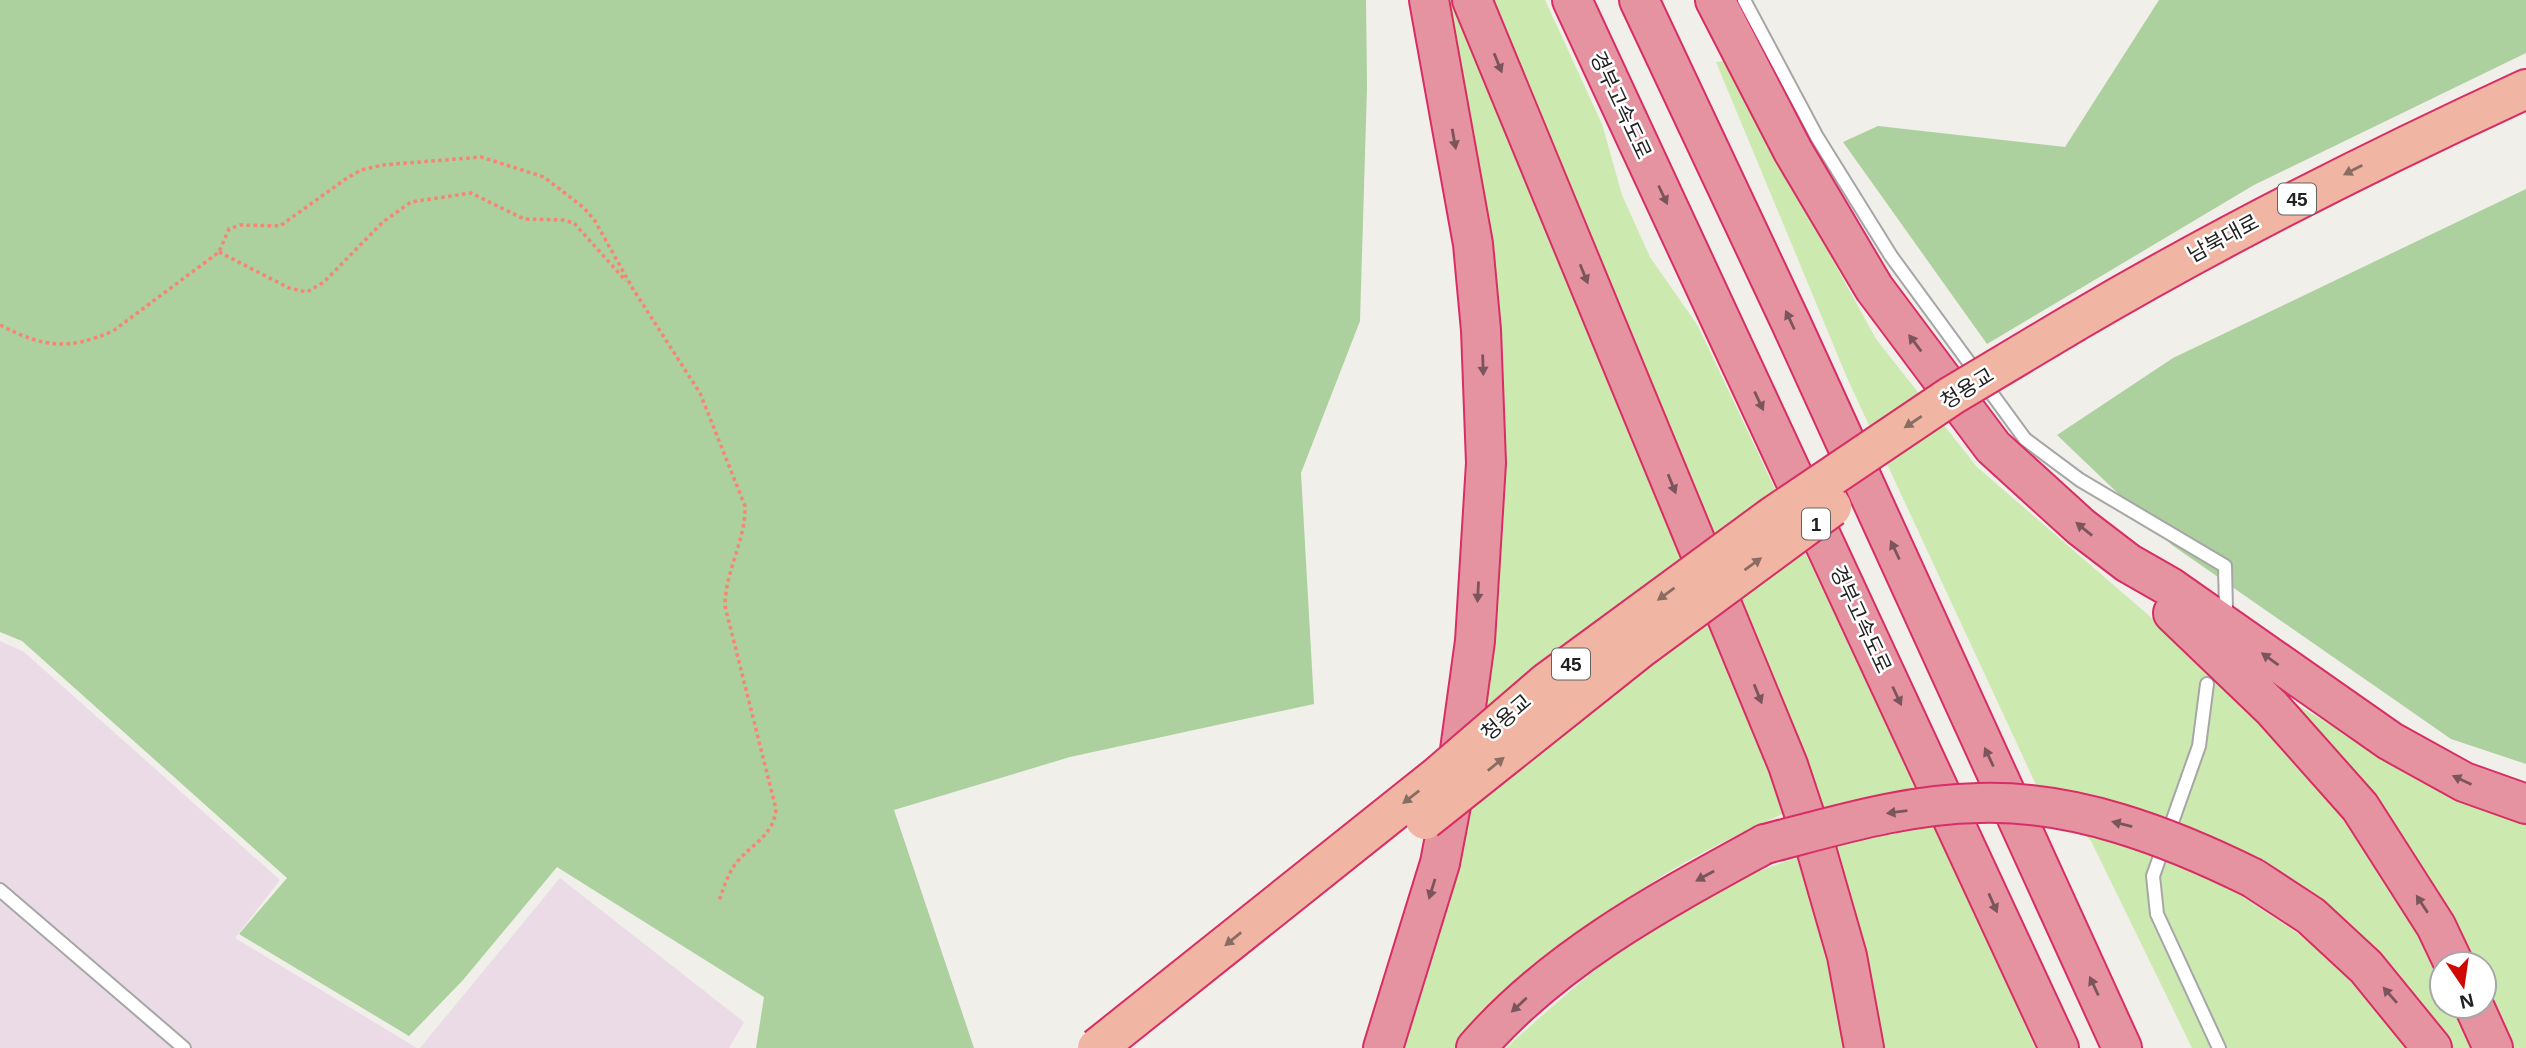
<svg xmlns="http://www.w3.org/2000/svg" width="2526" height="1048" font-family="Arial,'Noto Sans KR',sans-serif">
<rect width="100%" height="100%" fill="#f1efe9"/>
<path fill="#eadbe7" d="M0,641l24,11 256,228 -45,58 182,110h-417z
M560,878l184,144 -15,26h-309z"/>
<path fill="#cceab0" d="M1443,0h15l329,812c-55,25 -110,51 -159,87 -62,45 -118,96 -173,149h-63l99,-480z
M1488,0h57l57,124 20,71 28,62 48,69 279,590 58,132h-158z
M1724,61l152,278 101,128 221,191 136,138 108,169v41h19l20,42h-36l-184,-180 -21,27 89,59 84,94h-221l-101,-207 -53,-52 -190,-409 -132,-318z
M2283,696l119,73 124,52v227h-15l-27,-60v-24h-13z
M1800,857l34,107 16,84h-344c90,-82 174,-155 294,-191z"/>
<path fill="#acd09e" d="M0,0h1366l1,87 -7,234 -59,152 13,231 -244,53 -176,53 80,238h-218l8,-51 -207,-130 -94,113 -54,56 -170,-102 48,-56 -265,-237 -22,-9z
M2159,0h367v53l-272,132 -267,159 -144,-202 35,-16 187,21z
M2526,189v575l-75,-25 -279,-194 -115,-110 116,-77z"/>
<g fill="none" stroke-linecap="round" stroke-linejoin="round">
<defs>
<path id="service" d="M1744,0l73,137 74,119 134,183 55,41 145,86 1,45
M2207,684l-8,62 -46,130 4,38 62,134
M0,890l184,158"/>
<path id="trunk" d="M2075,322c146,-86 297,-162 451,-233"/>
<path id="motorway" d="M1472,0l316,765 29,87 30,104 17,92
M1572,0l487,1048
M1639,0l152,323 331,725
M1715,0l78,151 81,137 119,159 88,80 47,36 42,24 220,154 74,41 62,22
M2173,613l99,95 88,99 76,119 18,38
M2253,878l58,38 55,51 66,81
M2474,1006l19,42
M1383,1048l57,-185 16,-84 19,-138 11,-178 -5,-133 -8,-86 -44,-244
M1476,1048c79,-91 185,-147 289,-204"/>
</defs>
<use href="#service" stroke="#a6a6a6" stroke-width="16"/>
<use href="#trunk" stroke="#d82d65" stroke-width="42"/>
<use href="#motorway" stroke="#d82d65" stroke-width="42"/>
<path stroke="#f78474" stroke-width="3.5" stroke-dasharray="3.5 3.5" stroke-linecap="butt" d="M219,252l70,36 18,4 17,-10 59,-60 28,-20 60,-9 53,26 39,1 11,3 52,58
M0,325c43,22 67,26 113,6l106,-79 10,-23 11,-4 40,1 67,-48 14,-8 22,-5 98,-8 63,20 40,31 11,13 38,68 67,104 45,113c1,34 -20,65 -20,100l51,203c-2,26 -23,34 -38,52 -10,11 -14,26 -19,40"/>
<use href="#service" stroke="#fff" stroke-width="12"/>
<use href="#trunk" stroke="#f0b5a3" stroke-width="38"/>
<use href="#motorway" stroke="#e693a1" stroke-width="38"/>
<defs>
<path id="trunk-bridge" d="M1425,820l216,-172 191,-141
M1097,1048l342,-273 108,-93 226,-166 178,-120 124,-74"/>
<path id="motorway-bridge" d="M1765,844c70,-18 141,-40 214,-41 95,-3 189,33 274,75"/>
</defs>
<use href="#trunk-bridge" stroke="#d82d65" stroke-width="42" stroke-linecap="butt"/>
<use href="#motorway-bridge" stroke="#d82d65" stroke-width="42" stroke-linecap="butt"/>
<use href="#trunk-bridge" stroke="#f0b5a3" stroke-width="38"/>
<use href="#motorway-bridge" stroke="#e693a1" stroke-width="38"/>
</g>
<defs><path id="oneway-solid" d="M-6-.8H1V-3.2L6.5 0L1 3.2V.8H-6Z" transform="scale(1.75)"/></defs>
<g fill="#7a555b">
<use href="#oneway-solid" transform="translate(1498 63) rotate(68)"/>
<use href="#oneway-solid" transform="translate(1454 139) rotate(80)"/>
<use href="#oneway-solid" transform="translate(1663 195) rotate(65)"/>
<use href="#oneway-solid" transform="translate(1584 274) rotate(68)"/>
<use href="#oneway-solid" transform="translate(1790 320) rotate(-115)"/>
<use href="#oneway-solid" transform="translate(1915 343) rotate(-127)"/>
<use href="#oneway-solid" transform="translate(1483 365) rotate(88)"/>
<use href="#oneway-solid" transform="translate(1759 401) rotate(65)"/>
<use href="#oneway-solid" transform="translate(1672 484) rotate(68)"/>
<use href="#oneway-solid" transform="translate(2084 529) rotate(-141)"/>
<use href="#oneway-solid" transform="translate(1895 550) rotate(-115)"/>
<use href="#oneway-solid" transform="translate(1478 592) rotate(93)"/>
<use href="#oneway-solid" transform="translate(2270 659) rotate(-144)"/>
<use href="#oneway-solid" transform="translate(1758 694) rotate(68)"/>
<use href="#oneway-solid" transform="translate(1897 696) rotate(65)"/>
<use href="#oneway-solid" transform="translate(1989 757) rotate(-115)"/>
<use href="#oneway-solid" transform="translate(2462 780) rotate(-155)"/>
<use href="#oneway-solid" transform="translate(1897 812) rotate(173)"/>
<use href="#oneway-solid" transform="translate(2122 824) rotate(-166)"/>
<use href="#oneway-solid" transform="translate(1705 876) rotate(151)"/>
<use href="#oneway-solid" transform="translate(1432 889) rotate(107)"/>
<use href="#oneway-solid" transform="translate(1993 903) rotate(66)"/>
<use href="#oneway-solid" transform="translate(2422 904) rotate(-123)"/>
<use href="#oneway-solid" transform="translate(2094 986) rotate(-115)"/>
<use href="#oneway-solid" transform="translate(2390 995) rotate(-131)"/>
<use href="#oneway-solid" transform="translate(1519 1005) rotate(137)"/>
</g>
<g fill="#896c62">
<use href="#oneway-solid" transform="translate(2353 170) rotate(153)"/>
<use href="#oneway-solid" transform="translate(1913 422) rotate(146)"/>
<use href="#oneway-solid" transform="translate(1753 564) rotate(-36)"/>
<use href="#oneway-solid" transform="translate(1666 594) rotate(144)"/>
<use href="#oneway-solid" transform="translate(1496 764) rotate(-39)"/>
<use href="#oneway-solid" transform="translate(1411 797) rotate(142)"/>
<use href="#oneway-solid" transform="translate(1233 939) rotate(141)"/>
</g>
<g text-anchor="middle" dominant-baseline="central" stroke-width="5" stroke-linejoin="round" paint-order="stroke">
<g fill="#fff" stroke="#646464" stroke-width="2">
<rect x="2278" y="183.5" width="38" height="31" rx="5"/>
<rect x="1802" y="508.5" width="28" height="31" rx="5"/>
<rect x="1552" y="648.5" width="38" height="31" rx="5"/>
</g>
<g font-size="19" font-weight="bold" fill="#222">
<text x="2297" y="199">45</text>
<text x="1816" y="524">1</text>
<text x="1571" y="664">45</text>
</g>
<g font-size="21" fill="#222" stroke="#fff">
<text transform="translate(1621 105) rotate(65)">경부고속도로</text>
<text transform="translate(2223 238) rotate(-28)">남북대로</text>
<text transform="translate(1967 388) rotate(-32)">청용교</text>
<text transform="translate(1861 619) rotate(65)">경부고속도로</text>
<text transform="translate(1506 717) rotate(-41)">청용교</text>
</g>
</g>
<g transform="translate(2463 985) rotate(167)"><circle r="33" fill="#ffffff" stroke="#a7a7a7" stroke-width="2"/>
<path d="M0-5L12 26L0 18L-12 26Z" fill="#cf0804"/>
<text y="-10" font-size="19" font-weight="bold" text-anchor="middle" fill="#222222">N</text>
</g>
</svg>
